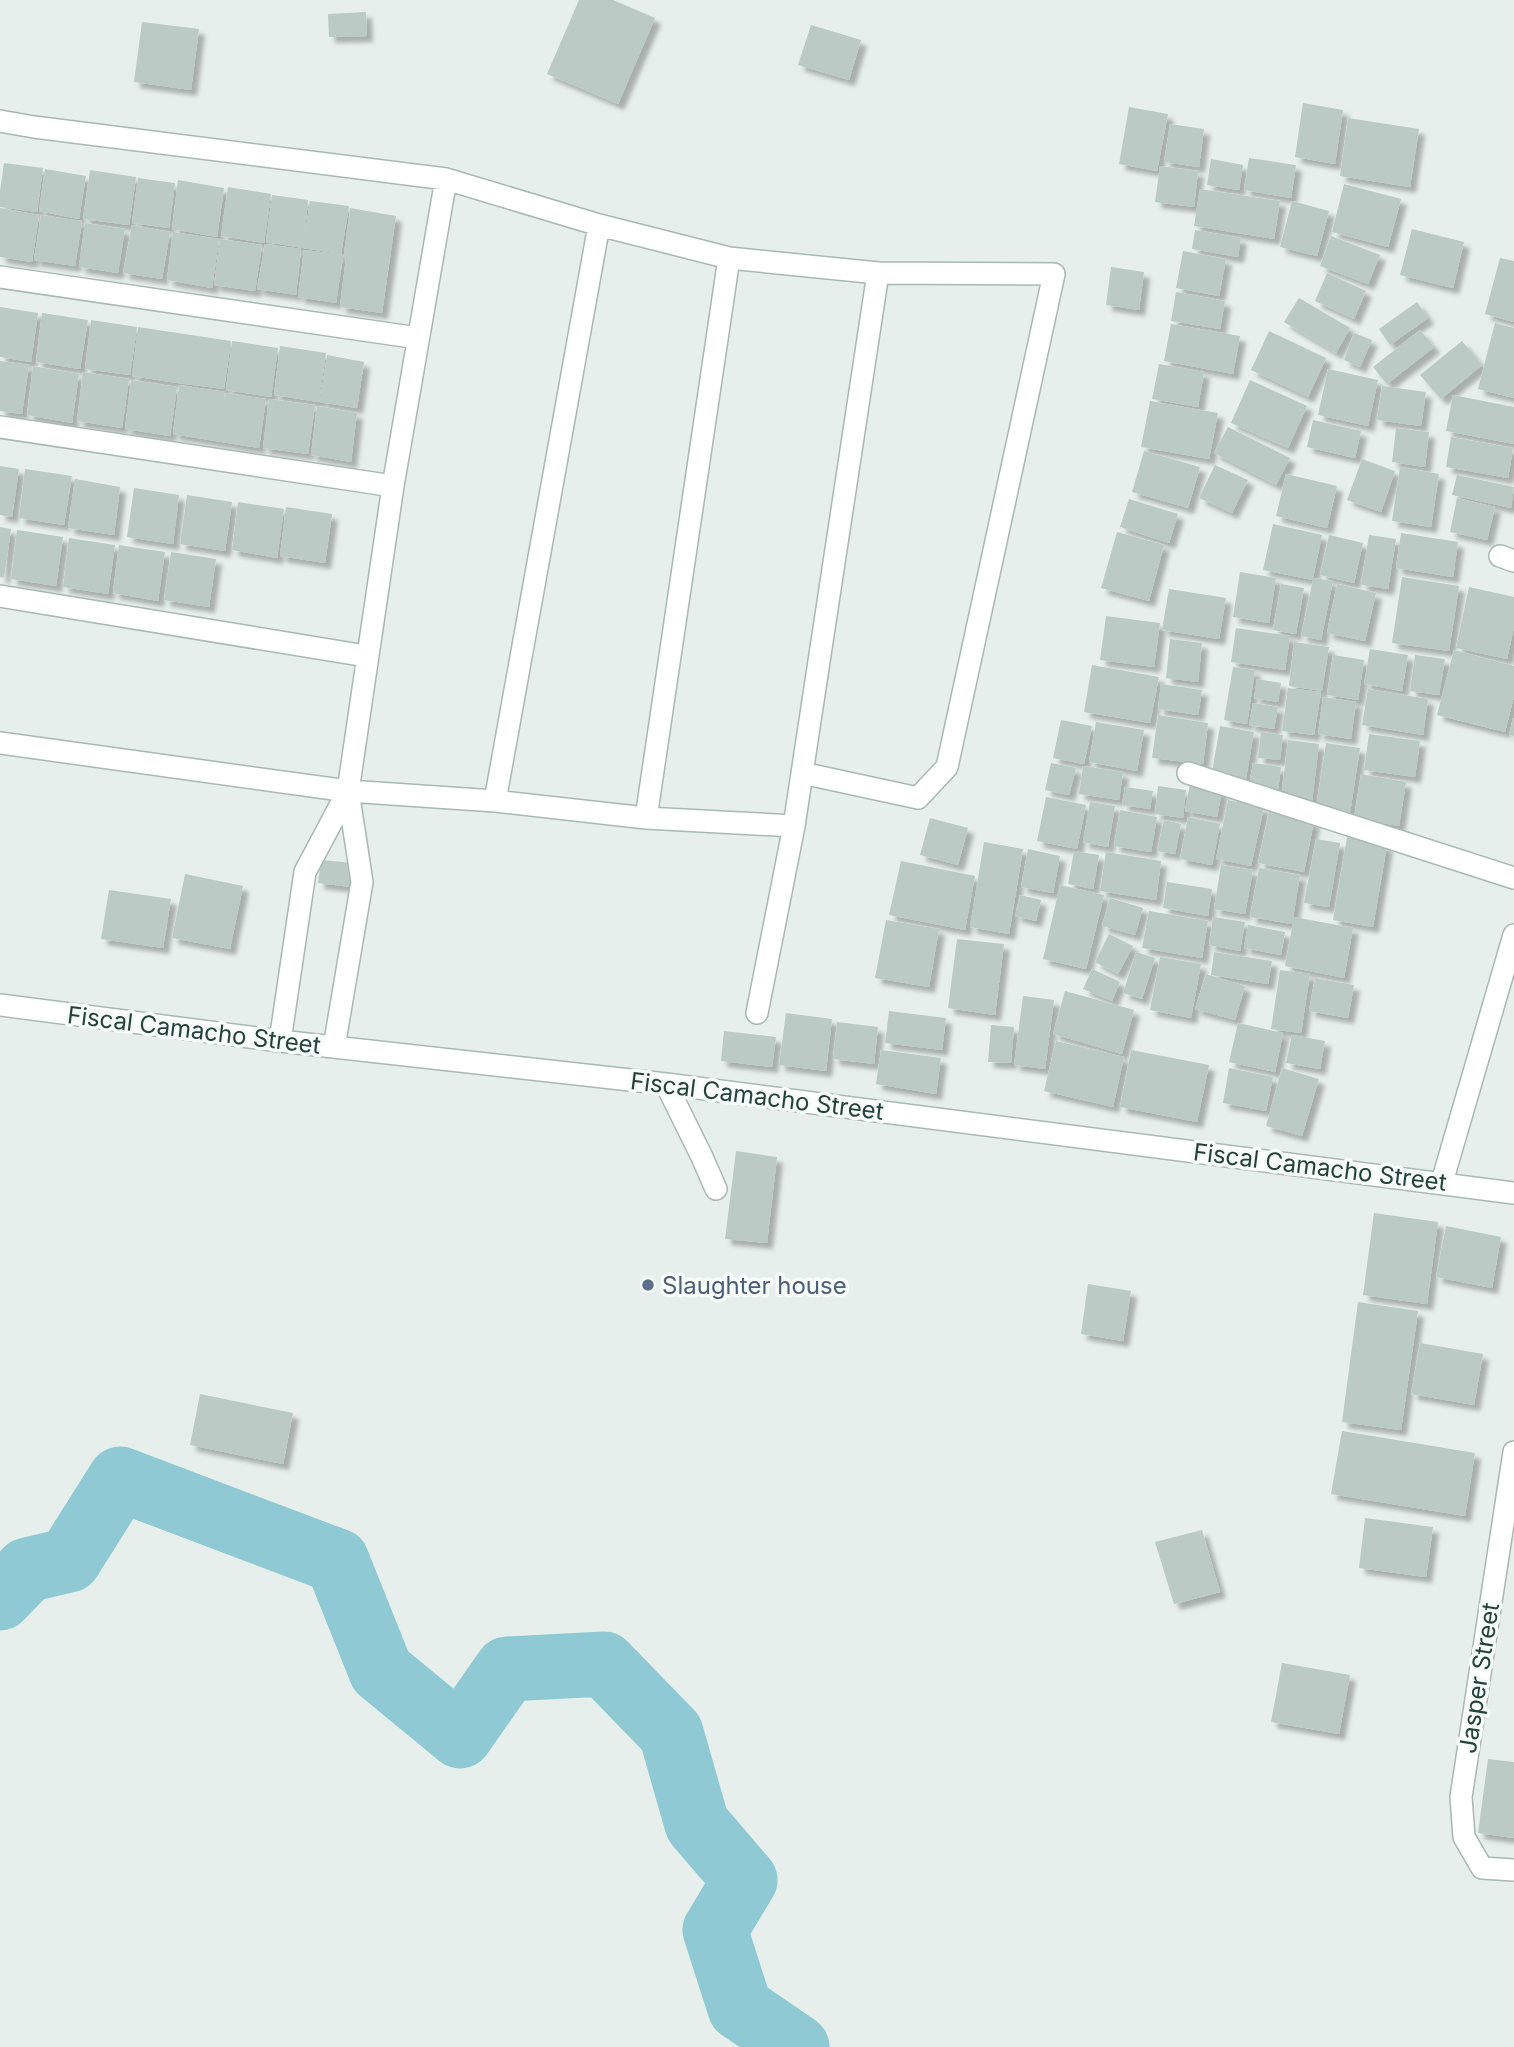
<svg xmlns="http://www.w3.org/2000/svg" width="1514" height="2047" font-family="Inter,sans-serif">
<defs>
<filter id="shadow"><feDropShadow dx="6" dy="6" stdDeviation="2" flood-color="#0004"/></filter>
</defs>
<rect width="100%" height="100%" fill="#e6efeb"/>
<g fill="none" stroke-linecap="round" stroke-linejoin="round">
<path stroke="#8ec9d4" stroke-width="65" d="M0,1598l27,-28 42,-10 51,-81 217,82 44,110 79,65 47,-67 97,-5 67,69 26,91 48,56 -30,50 25,78 57,39"/>
</g>
<path fill="#bbcac4" filter="url(#shadow)" d="M579,0h34l42,18 -37,86 -71,-30z
M366,12l1,24 -38,1 -1,-23z
M142,22l57,7 -8,61 -57,-8z
M811,25l50,15 -12,40 -51,-15z
M1303,103l40,7 -8,54 -40,-7z
M1129,107l39,7 -11,57 -38,-7z
M1348,118l71,11 -9,58 -70,-11z
M1170,124l34,5 -5,38 -35,-5z
M1249,158l47,7 -5,33 -47,-8z
M1211,159l32,6 -4,25 -32,-5z
M4,163l39,5 -6,44 -37,-5v-16z
M1160,166l38,5 -4,36 -39,-5z
M45,169l41,7 -7,43 -40,-8z
M90,170l46,7 -7,48 -46,-6z
M138,178l37,5 -6,45 -37,-5z
M178,180l46,8 -7,49 -45,-8z
M1344,184l57,15 -13,48 -56,-15z
M228,187l43,7 -7,49 -43,-7z
M1200,189l80,12 -6,38 -80,-13z
M272,195l36,5 -4,42 6,-41 39,5 -8,48 -75,-12z
M1292,201l37,10 -12,45 -37,-9z
M0,208l39,7 -7,47 -32,-5z
M350,208l46,8 -14,97 -42,-6 6,-49 -3,-1 -7,46 -38,-6 6,-47 40,5z
M41,215l41,6 -7,45 -41,-6z
M85,223l40,6 -7,44 -39,-6z
M132,225l38,7 -8,47 -39,-6z
M1412,229l52,13 -11,46 -53,-13z
M1195,230l46,8 -3,19 -46,-8z
M173,232l46,7 -7,49 -45,-8z
M1331,236l49,19 -12,29 -48,-18z
M220,239l42,6 -7,46 -41,-6z
M265,244l36,5 -5,46 -39,-6z
M1183,251l43,8 -7,37 -43,-8z
M1500,258l14,3v61l-29,-8z
M1111,267l33,5 -5,38 -33,-5z
M1327,273l39,18 -12,28 -39,-18z
M1176,292l49,9 -5,28 -49,-8z
M1299,298l51,30 -14,25 -52,-31z
M1417,302l11,16 -38,27 -11,-16z
M0,307l38,6 -7,49 -31,-5z
M42,313l46,7 -8,49 -44,-7z
M91,320l46,7 -7,48 -45,-6z
M1495,323l19,5v70l-36,-9z
M1171,324l69,12 -7,38 -69,-13z
M138,327l93,14 -7,48 -46,-6 3,-20 -4,20 -45,-7z
M1420,330l14,17 -47,37 -14,-17z
M1269,331l57,27 -18,39 -57,-27z
M1354,333l18,7 -12,27 -16,-7z
M232,341l46,7 -7,49 -45,-7z
M1462,341l20,24 -41,34 -21,-24z
M280,346l46,7 -7,49 -45,-7z
M327,355l37,7 -7,46 -37,-6z
M0,361l29,4 -7,49 -22,-3z
M1159,364l45,8 -6,35 -46,-8z
M33,366l46,8 -7,49 -45,-8z
M1328,369l50,11 -10,46 -50,-11z
M83,372l46,7 -7,49 -45,-7z
M131,380l46,7 -7,49 -45,-7z
M1250,380l57,26 -19,42 -57,-25z
M179,385l46,7 -2,15 3,-14 40,6 -7,49 -86,-14z
M1382,386l44,6 -5,34 -44,-6z
M1453,395l61,12v37l-68,-13z
M269,399l46,6 -7,49 -45,-6z
M1150,401l68,12 -9,46 -68,-12z
M317,406l40,7 -6,49 -40,-7z
M1313,420l48,11 -6,27 -48,-11z
M1228,427l62,31 -14,27 -62,-32z
M1396,428l33,4 -4,35 -33,-5z
M1451,437l62,11 -5,30 -62,-11z
M1144,451l56,16 -12,41 -56,-16z
M1362,459l33,12 -14,41 -34,-12z
M1215,465l33,15 -16,33 -33,-15z
M0,466l19,3 -7,48 -12,-2z
M1400,467l39,7 -8,53 -39,-6z
M25,469l47,7 -8,49 -45,-7z
M1286,474l51,12 -10,42 -51,-12z
M1457,475l57,12 -3,21 -59,-13z
M75,479l45,8 -6,48 -46,-7z
M134,488l45,7 -6,49 -46,-7z
M187,495l45,7 -7,49 -45,-7z
M1457,498l38,9 -8,33 -37,-8z
M1129,499l49,15 -9,29 -49,-16z
M238,502l46,7 -7,49 -45,-8z
M286,507l46,7 -7,49 -45,-7z
M1273,524l49,11 -9,43 20,3 -12,59 -20,-4 12,-56 -50,-10z
M0,527l11,2 -7,49 -4,-1z
M17,530l46,7 -7,49 -45,-7z
M1117,532l47,13 -15,56 -48,-13z
M1401,533l57,9 -5,35 -57,-9z
M1329,535l34,8 -9,40 -34,-8z
M1369,535l27,4 -8,50 -27,-4z
M69,538l46,7 -7,49 -45,-7z
M119,545l46,7 -7,49 -45,-8z
M171,552l45,7 -7,48 -45,-7z
M1240,572l36,6 -7,45 -36,-6z
M1402,577l57,9 -10,65 -57,-8z
M1281,584l23,4 -8,46 -23,-4z
M1337,584l39,9 -11,48 -38,-8z
M1469,587l45,10v30l-7,32 -51,-11z
M1169,589l57,9 -7,41 -57,-9z
M1106,616l54,7 -6,44 -54,-7z
M1236,628l54,8 -5,34 -54,-8z
M1170,639l32,4 -4,39 -32,-4z
M1294,642l35,5 -7,44 -33,-5z
M1370,649l38,6 -6,36 -38,-7z
M1454,650l60,16v30l-9,36 -68,-17z
M1333,655l31,5 -6,40 -31,-5z
M1415,655l30,4 -6,36 -29,-4z
M1092,665l67,12 -9,46 -66,-11z
M1233,667l22,3 -8,54 -23,-4z
M1257,679l24,4 -3,19 -24,-4z
M1161,684l41,6 -4,25 -40,-6z
M1288,688l33,4 -7,43 -32,-4z
M1368,689l60,10 -5,36 -61,-10z
M1323,697l33,5 -5,37 -33,-5z
M1253,703l25,4 -4,22 -25,-4z
M1158,715l50,8 -5,41 -51,-6z
M1513,718h1v18l-5,-1z
M1061,720l31,6 -8,38 -31,-6z
M1096,722l48,8 -7,41 -48,-9z
M1220,726l34,6 -9,52 -34,-6z
M1261,732l22,3 -3,25 -22,-2z
M1369,734l51,7 -5,36 -51,-7z
M1288,740l31,4 -7,58 -31,-4z
M1326,743l34,5 -10,65 -34,-5z
M1051,763l25,5 -7,27 -24,-5z
M1253,763l28,4 -3,23 -29,-4z
M1083,766l40,6 -4,28 -40,-6z
M1361,774l45,8 -7,44 -45,-8z
M1190,784l32,6 -5,27 -32,-6z
M1158,786l28,4 -3,28 -28,-4z
M1125,787l28,4 -3,18 -28,-4z
M1046,797l40,8 -9,44 -40,-8z
M1228,800l36,7 -13,59 -35,-7z
M1090,802l25,4 -7,41 -25,-5z
M1120,810l37,7 -6,35 -37,-6z
M1269,812l45,9 -10,51 -46,-9z
M1188,817l32,7 -8,41 -32,-6z
M930,818l38,10 -10,37 -38,-10z
M1164,820l17,4 -6,30 -18,-3z
M1347,837l40,8 -14,82 -40,-7z
M1316,839l24,4 -11,64 -25,-4z
M984,842l39,7 -14,85 -39,-7z
M1028,849l32,7 -7,37 -32,-6z
M1074,851l25,4 -6,34 -25,-5z
M1106,852l55,9 -5,39 -56,-9z
M321,860l33,3 -3,24 -33,-4z
M901,861l74,15 -10,54 -76,-15z
M1221,865l32,5 -8,44 -31,-5z
M1259,868l41,7 -8,49 -42,-7z
M185,874l58,12 -13,63 -58,-11z
M1167,882l45,7 -4,27 -45,-8z
M1060,885l44,10 -18,74 -43,-10z
M109,890l62,9 -8,49 -62,-9z
M1020,895l21,5 -5,21 -21,-5z
M1110,898l33,10 -8,27 -33,-9z
M1149,911l59,10 -6,37 -60,-10z
M1213,917l32,5 -5,29 -31,-6z
M1294,917l59,11 -9,50 -59,-12z
M886,920l53,9 -10,58 -54,-9z
M1248,925l37,7 -4,23 -37,-7z
M1109,934l24,12 -15,28 -23,-12z
M957,939l47,5 -9,71 -47,-7z
M1136,952l19,6 -13,41 -19,-6z
M1214,952l58,9 -4,23 -57,-9z
M1160,957l41,7 -10,54 -41,-8z
M1092,969l28,13 -8,19 -29,-12z
M1280,970l30,4 -9,59 -30,-4z
M1206,974l39,12 -10,34 -40,-11z
M1315,978l39,7 -6,33 -39,-7z
M1065,991l69,19 -12,44 -69,-20z
M1023,996l31,4 -9,69 -31,-4z
M889,1011l57,7 -4,32 -57,-7z
M786,1013l46,6 -6,52 -47,-6z
M837,1022l41,5 -4,37 -41,-5z
M1238,1023l45,10 -8,39 -46,-10z
M991,1025l23,2 -3,36 -23,-1z
M724,1031l52,6 -4,30 -51,-6z
M1292,1035l33,6 -5,28 -34,-6z
M1056,1041l68,16 -11,50 -69,-16z
M881,1050l60,8 -5,36 -60,-10z
M1131,1050l78,15 -12,57 -77,-15z
M1229,1068l44,9 -7,34 -43,-8z
M1282,1068l37,11 -17,57 -36,-10z
M736,1151l41,6 -10,86 -42,-4z
M1374,1213l64,9 -11,82 -64,-9z
M1446,1226l55,11 -9,51 -56,-11z
M1088,1284l43,7 -8,50 -42,-7z
M1358,1302l60,9 -17,119 -59,-8z
M1420,1343l63,11 -9,51 -63,-11z
M200,1394l93,19 -10,51 -93,-19z
M1342,1431l133,22 -10,63 -134,-22z
M1365,1518l68,9 -7,50 -67,-9z
M1202,1530l18,62 -46,12 -19,-62z
M1282,1663l68,12 -11,59 -68,-12z
M1488,1759l26,3v76l-36,-5z"/>
<g fill="none" stroke-linecap="round" stroke-linejoin="round">
<defs>
<path id="minor" d="M0,121l34,6 412,52 153,46 130,33 149,15 176,1 -107,493 -29,31 -116,-25
M0,277l418,61
M0,427l393,59
M1500,556l14,5
M0,596l366,60
M0,743l348,48 147,10 151,17 148,8
M1188,773l326,105
M495,801l104,-576
M646,818l83,-560
M0,1005l280,36 386,43 848,109
M757,1013l37,-187 84,-553
M280,1041l25,-169 43,-81
M334,1047l28,-165 -14,-91 45,-305 53,-307
M666,1084l36,73 14,32
M1442,1182l72,-247
M1514,1452l-53,345 3,40 18,31 32,2"/>
</defs>
<use href="#minor" stroke="#a8b8b2" stroke-width="24"/>
<use href="#minor" stroke="#fff" stroke-width="21"/>
</g>
<circle fill="#5c6f8a" stroke="#f7fbf9" stroke-width="2.5" cx="648" cy="1285" r="7"/>
<g text-anchor="middle" dominant-baseline="central" stroke-width="7" stroke-linejoin="round" paint-order="stroke">
<g font-size="24" fill="#24423a" stroke="#f7fbf9">
<text transform="translate(194 1030) rotate(7)">Fiscal Camacho Street</text>
<text transform="translate(757 1096) rotate(7)">Fiscal Camacho Street</text>
<text transform="translate(1320 1167) rotate(7)">Fiscal Camacho Street</text>
<text transform="translate(1479 1678) rotate(-81)">Jasper Street</text>
</g>
<g font-size="24" fill="#4e5e75" stroke="#f7fbf9" text-anchor="start">
<text x="662" y="1285">Slaughter house</text>
</g>
</g>
</svg>
